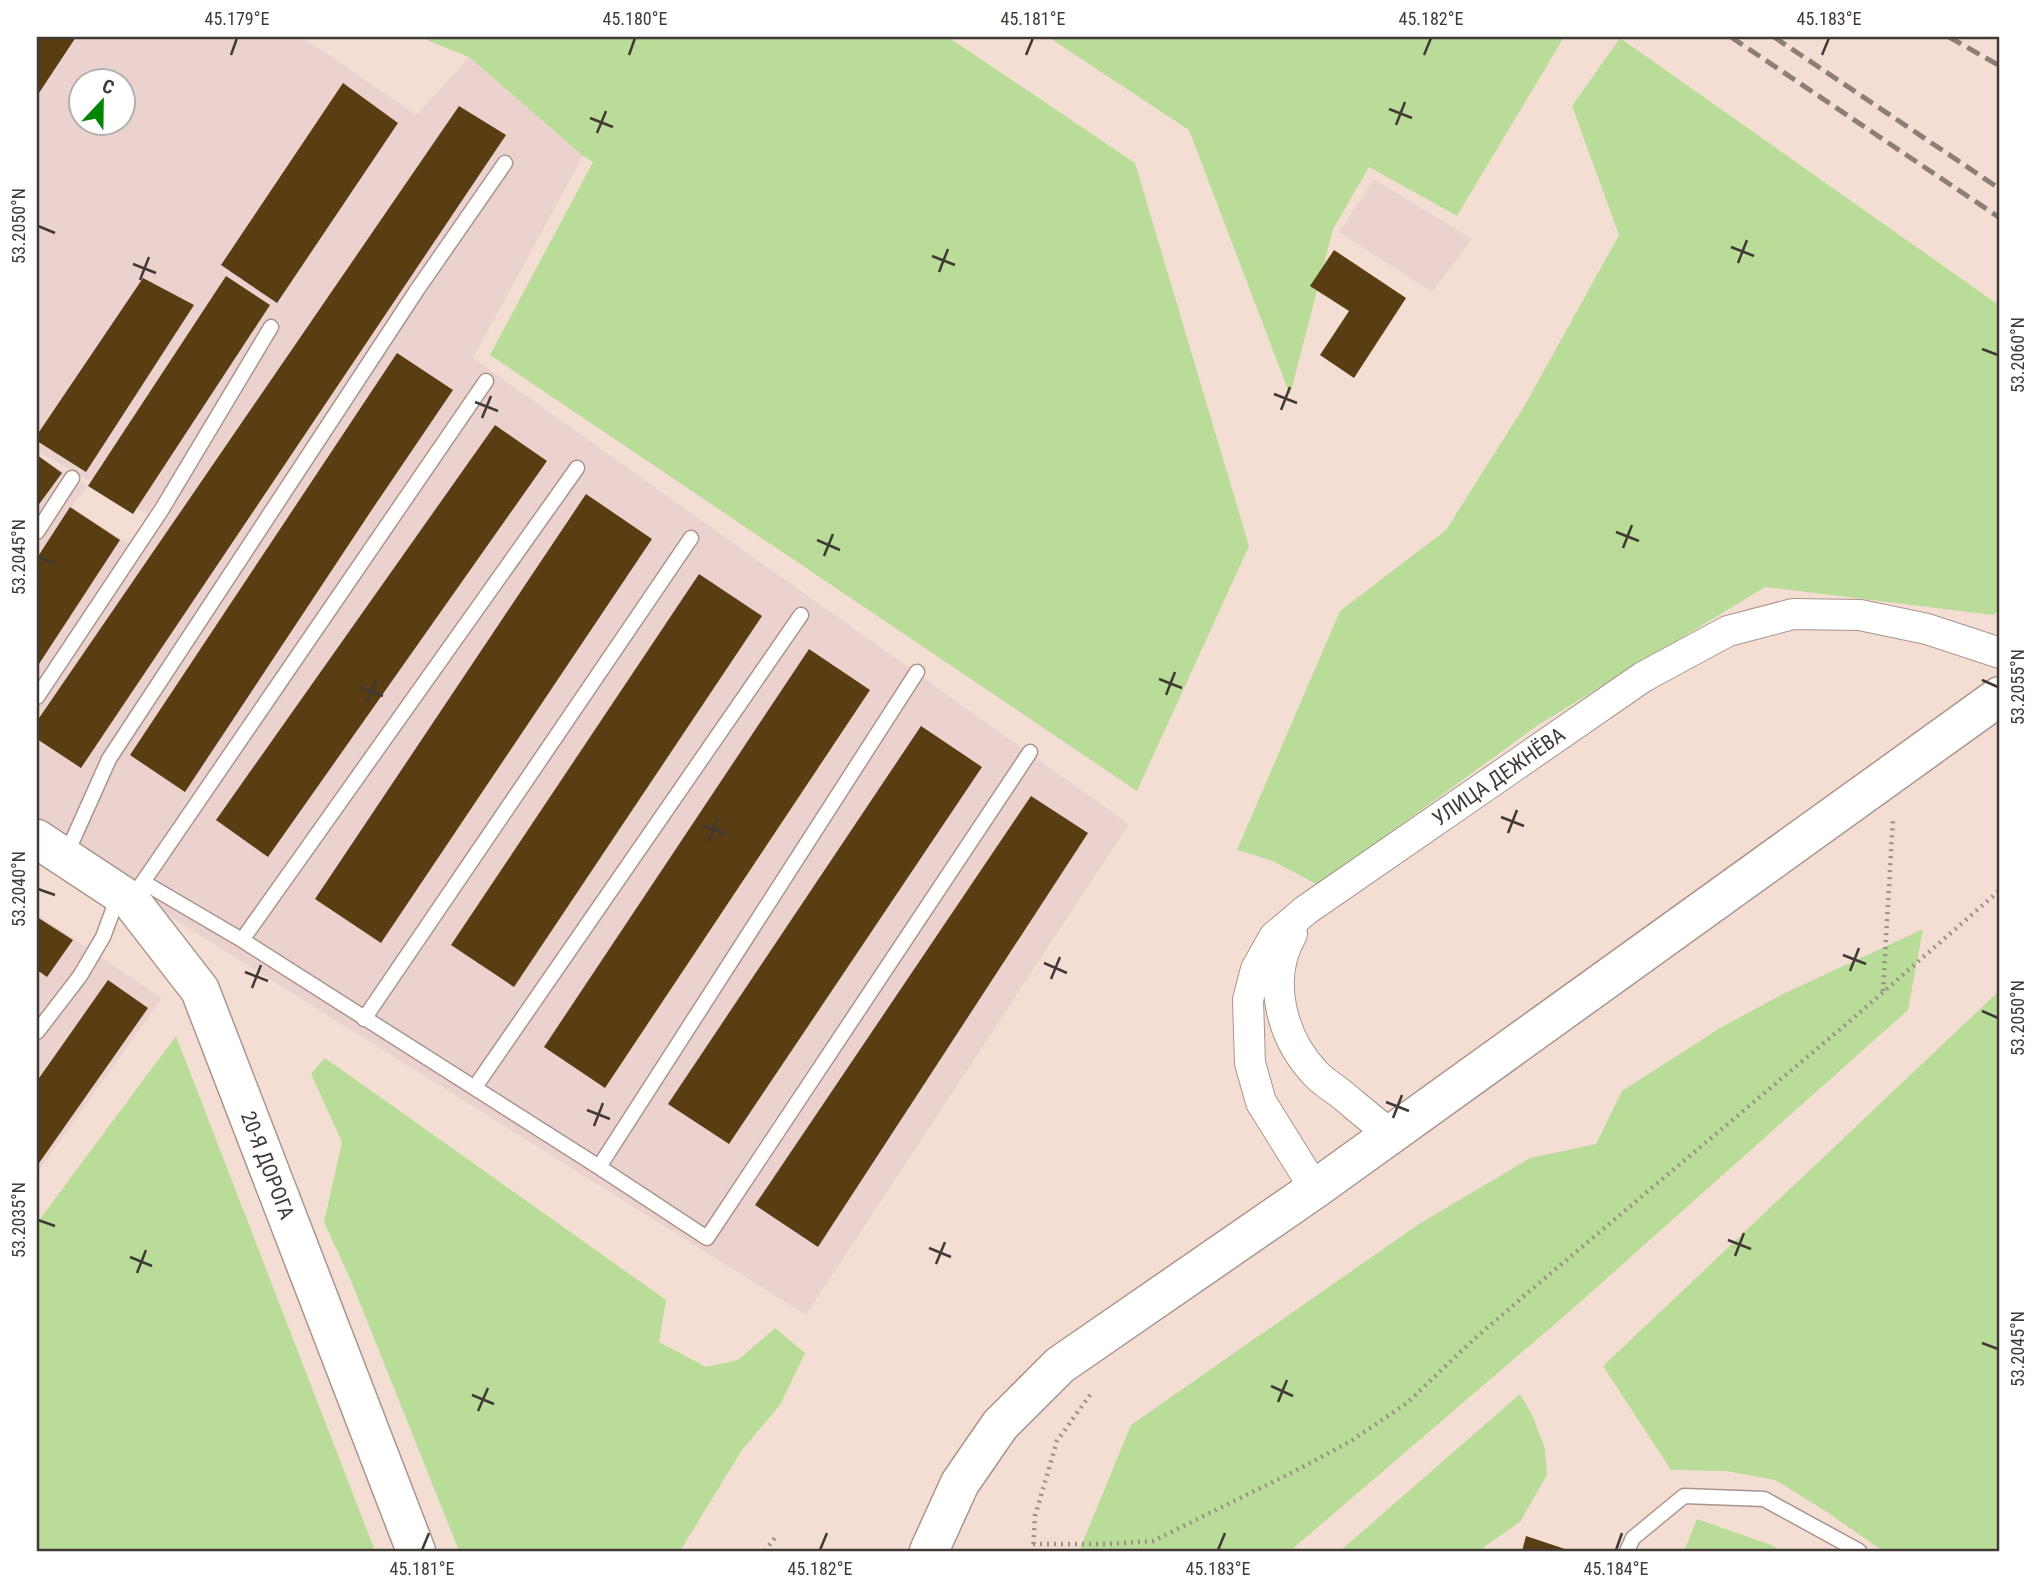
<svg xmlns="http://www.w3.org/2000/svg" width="2037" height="1588" font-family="'Roboto Condensed',sans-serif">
<rect width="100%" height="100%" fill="#f4ded4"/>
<path fill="#ecd2ce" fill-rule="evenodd" d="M37,37h263l28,17 88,61 53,-58 114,99 -110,202 656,466 -323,491 -645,-404 -124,-84v-372l51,31 -17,21 64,41 104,-170 -92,136 -110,-63zM80,80h42v42h-42z
M1374,179l98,60 -40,53 -93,-60z
M37,914l125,84 -125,175z"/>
<path fill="#b9dd98" d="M419,37h529l187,126 114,383 -112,245 -647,-436 103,-193 -10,-6 -114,-99z
M1048,37h516l-107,179 -88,-49 -36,62 -43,166 -101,-265z
M1620,38l380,268v305l-7,4 -228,-28 -227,138 -220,160 -45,-24 -36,-11 103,-239 106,-81 79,-125 94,-170 -47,-129z
M1923,929l-15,81 -339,302 -279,239h-211l52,-126 288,-201 111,-66 66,-14 26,-53 98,-63 63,-34z
M2000,990v561h-117l-56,-39 -52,-32 -49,-9 -55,-1 -68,-104z
M176,1036l199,515h-338v-328z
M325,1058l341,242 -7,42 47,25 32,-7 37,-32 30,25 -25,52 -38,45 -62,101h-221l-107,-268 -28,-61 18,-80 -31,-68z
M1520,1394l13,23 12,32 2,26 -27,47 -35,24 -3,5h-142z
M1697,1519l74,26 11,6h-98z"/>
<path fill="#593d13" d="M37,37h39l-39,59z
M343,83l55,40 -121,180 -56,-38z
M459,106l47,29 -425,633 -44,-29v-18z
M1334,250l72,48 -52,80 -34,-23 29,-44 -39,-25z
M226,276l44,29 -137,209 -45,-28z
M143,278l51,27 -108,167 -49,-31v-6z
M397,353l56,37 -82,121 -186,281 -55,-37z
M495,425l52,36 -279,396 -52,-37z
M37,455l25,18 -25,34z
M586,494l66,45 -271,404 -66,-44z
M70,507l50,33 -83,127v-109z
M699,574l63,42 -248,371 -63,-42z
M809,649l61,41 -265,398 -61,-41z
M921,726l61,41 -253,377 -61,-40z
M1031,796l57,37 -270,414 -63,-42z
M37,917l36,23 -26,37 -10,-7z
M108,980l40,28 -111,158v-85z
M1526,1536l45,15h-49z"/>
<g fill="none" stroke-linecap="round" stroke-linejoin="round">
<defs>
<path id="lane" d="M37,532l35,-54
M37,697l125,-188 109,-182
M66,855l43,-96 308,-469 88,-127
M143,882l343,-501
M131,900l12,-18 99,58 357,227 108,71 323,-486
M242,940l335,-472
M364,1019l327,-481
M37,1032l43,-56 23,-39 16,-43
M475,1087l326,-472
M599,1167l318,-495
M1627,1551l6,-13 51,-42 80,3 95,52"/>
<g id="street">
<path d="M1292,934c-26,44 -11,103 23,139 7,8 17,14 25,20 17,14 33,28 50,41"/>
<path id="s1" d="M1315,1189l-54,-87 -11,-39 -2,-63 8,-31 18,-32 32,-27 337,-233 85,-46 65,-17 67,1 67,14 73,24"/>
</g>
<g id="secondary">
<path id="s2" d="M37,839l94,62 69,89 216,561"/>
<path d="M929,1551l31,-68 40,-58 60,-60 255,-176 685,-493"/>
</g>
</defs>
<use href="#lane" stroke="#a9958c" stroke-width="17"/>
<use href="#street" stroke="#a9958c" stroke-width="32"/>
<use href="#secondary" stroke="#a9958c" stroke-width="41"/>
<path stroke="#9d8e87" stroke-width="4.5" stroke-dasharray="2 5" stroke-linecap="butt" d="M1883,991l10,-173
M1033,1544h76l44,-3 142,-70 56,-30 56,-38 65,-62 66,-57 319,-269 143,-125
M765,1551l12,-16
M1033,1551l2,-35 22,-75 35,-49"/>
<use href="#lane" stroke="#fff" stroke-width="14"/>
<use href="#street" stroke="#fff" stroke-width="30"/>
<use href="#secondary" stroke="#fff" stroke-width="38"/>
<path stroke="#8c7f78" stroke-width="5" stroke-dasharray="14 7" stroke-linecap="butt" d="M1731,37l269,181
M1774,37l226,152
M1949,37l51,29"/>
</g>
<path fill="none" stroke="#413935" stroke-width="2.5" d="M231,55l6,-17M629,55l6,-17M1026,55l7,-17M1424,55l7,-17M1822,55l7,-17M1389,109l23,9M590,118l23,9M1396,125l9,-23M597,133l9,-22M38,226l17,7M1731,247l23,9M932,256l23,9M1738,263l9,-23M133,264l23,9M939,272l9,-23M140,280l9,-23M1982,349l16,6M1274,394l23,9M475,402l23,9M1281,410l9,-23M482,418l9,-22M1616,532l23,9M817,540l23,10M1623,548l9,-23M824,556l9,-22M38,557l17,7M1159,679l23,9M1982,680l16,7M360,687l23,9M1166,695l9,-23M367,703l9,-23M1501,817l23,9M702,825l23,9M1508,833l9,-23M709,841l9,-22M38,889l17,6M1843,955l23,9M1044,963l23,10M1850,971l9,-23M245,972l23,9M1051,979l9,-22M252,988l9,-23M1982,1011l16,7M1386,1102l23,9M587,1110l23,9M1393,1118l9,-23M594,1126l9,-23M38,1220l17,6M1728,1240l23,9M929,1248l22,9M1735,1256l9,-23M130,1257l22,9M936,1264l9,-22M137,1273l9,-23M1982,1343l16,6M1271,1386l22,10M472,1395l22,9M1278,1402l9,-22M478,1411l10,-23M422,1550l7,-17M820,1550l7,-17M1218,1550l7,-17M1616,1550l6,-17"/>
<g text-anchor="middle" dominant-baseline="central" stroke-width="7" stroke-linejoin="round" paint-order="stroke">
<g font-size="21" fill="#413935" stroke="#fff">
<text stroke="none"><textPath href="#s1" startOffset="551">УЛИЦА ДЕЖНЁВА</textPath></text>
<text stroke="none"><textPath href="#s2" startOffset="413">20-Я ДОРОГА</textPath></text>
</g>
</g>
<rect width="2037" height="1588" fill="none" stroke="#ffffff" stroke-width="77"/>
<g transform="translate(102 102) rotate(22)"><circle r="33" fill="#ffffff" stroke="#b3b0ae" stroke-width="2"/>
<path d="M0-5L12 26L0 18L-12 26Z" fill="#018505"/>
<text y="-10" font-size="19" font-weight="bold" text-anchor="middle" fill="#413935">С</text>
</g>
<rect x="38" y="38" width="1960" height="1512" fill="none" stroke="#413935" stroke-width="2.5"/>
<g font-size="18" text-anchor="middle" fill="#413935">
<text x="237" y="25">45.179°E</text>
<text x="635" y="25">45.180°E</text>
<text x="1033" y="25">45.181°E</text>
<text x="1431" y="25">45.182°E</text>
<text x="1829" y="25">45.183°E</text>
<text transform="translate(19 226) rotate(-90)" y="6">53.2050°N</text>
<text transform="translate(2018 355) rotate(-90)" y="6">53.2060°N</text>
<text transform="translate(19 557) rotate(-90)" y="6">53.2045°N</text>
<text transform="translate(2018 687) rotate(-90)" y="6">53.2055°N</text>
<text transform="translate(19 889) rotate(-90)" y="6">53.2040°N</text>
<text transform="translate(2018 1018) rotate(-90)" y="6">53.2050°N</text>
<text transform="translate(19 1220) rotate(-90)" y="6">53.2035°N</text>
<text transform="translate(2018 1349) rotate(-90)" y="6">53.2045°N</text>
<text x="422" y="1575">45.181°E</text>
<text x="820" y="1575">45.182°E</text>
<text x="1218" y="1575">45.183°E</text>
<text x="1616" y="1575">45.184°E</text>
</g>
</svg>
